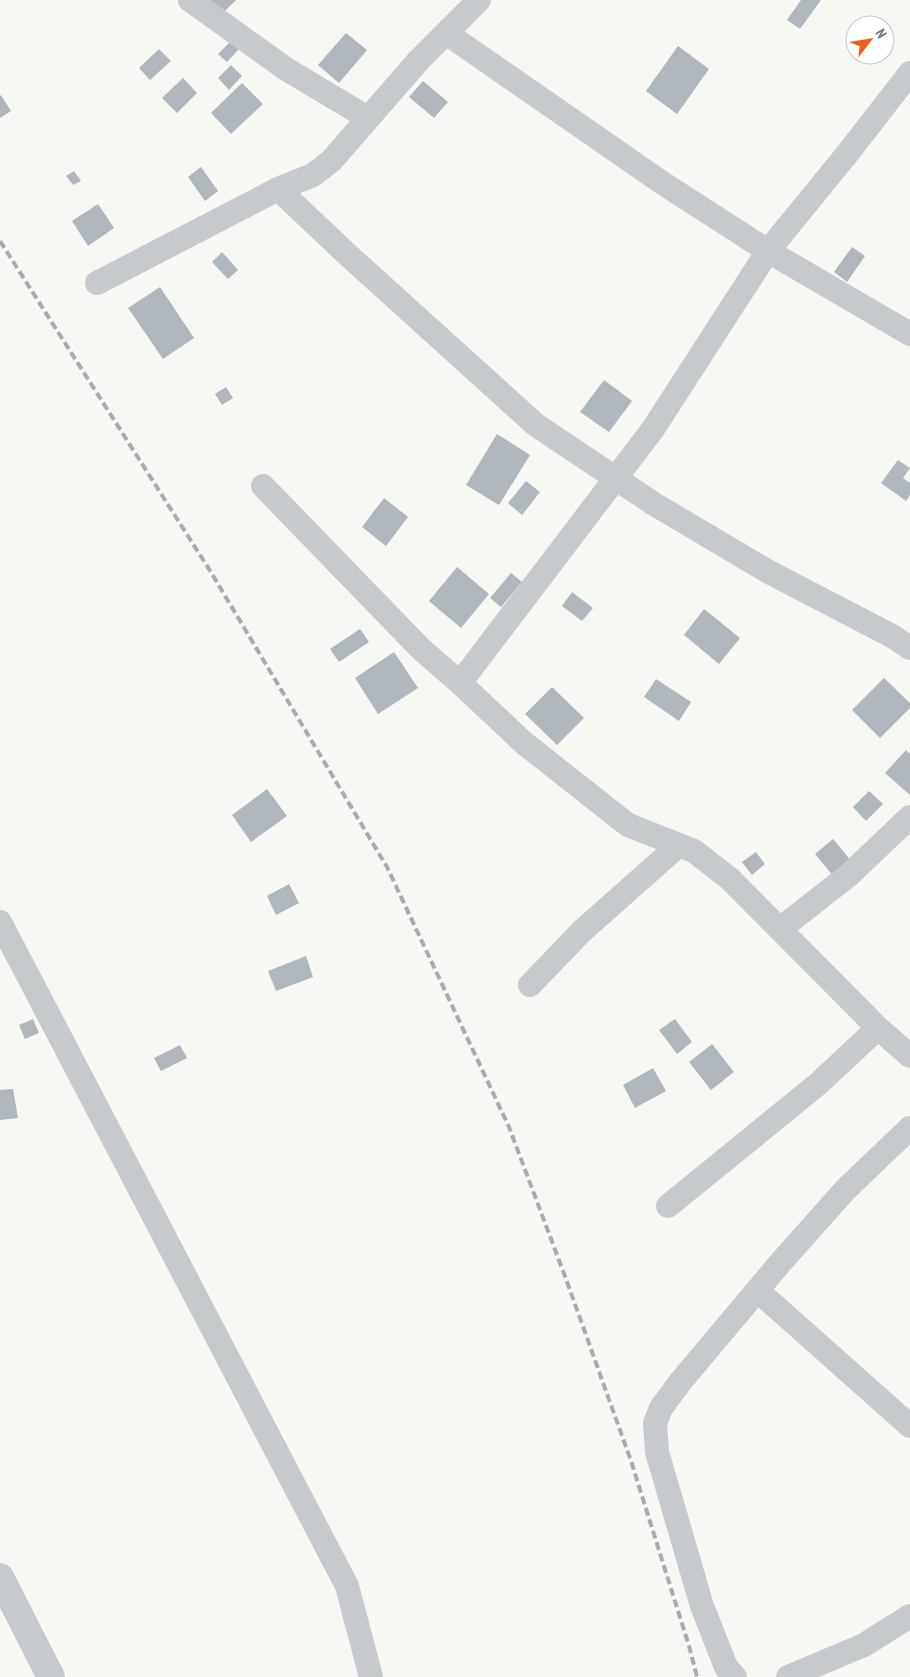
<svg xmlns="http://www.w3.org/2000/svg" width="910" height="1677" font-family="'PT Sans Narrow',sans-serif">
<rect width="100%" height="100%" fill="#f7f7f3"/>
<path fill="#afb7bd" d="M209,0h27l-14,14z
M801,0h20l-21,29 -13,-9z
M346,33l21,17 -28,33 -21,-18z
M232,40l8,8 -13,14 -9,-8z
M678,46l31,23 -32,45 -31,-23z
M159,49l12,12 -21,19 -11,-12z
M231,65l11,11 -13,14 -11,-12z
M183,78l14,15 -20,20 -15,-15z
M423,81l25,21 -14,16 -25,-21z
M242,83l21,21 -32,30 -20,-21z
M1,95l10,16 -11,7v-22z
M201,167l17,24 -13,10 -17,-24z
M74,171l7,10 -8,4 -7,-9z
M98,204l16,24 -26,18 -16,-25z
M852,247l13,9 -18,26 -13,-10z
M222,252l16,18 -10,9 -16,-17z
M160,287l34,51 -31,21 -35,-51z
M604,380l28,21 -23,31 -29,-20z
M226,387l7,11 -11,7 -7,-11z
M497,434l33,21 -31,50 -33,-20z
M898,460l12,8 -7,10 7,5v12l-4,6 -25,-18z
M526,481l14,11 -18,23 -14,-12z
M384,498l24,19 -22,29 -24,-19z
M457,567l32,27 -28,34 -32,-27z
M511,573l11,9 -21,25 -11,-9z
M572,592l21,16 -11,13 -20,-15z
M704,609l36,29 -21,26 -35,-29z
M360,629l9,13 -30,20 -9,-13z
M394,652l24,36 -40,26 -23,-36z
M884,678l26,25v5l-30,30 -28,-28z
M656,679l35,23 -12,19 -35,-24z
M552,687l32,31 -27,27 -32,-31z
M906,750l4,4v41l-25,-22z
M267,789l20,27 -36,26 -19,-27z
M869,791l14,13 -17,17 -13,-14z
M833,839l20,24 -18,15 -20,-24z
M756,852l9,12 -13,11 -10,-13z
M289,884l10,19 -23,12 -9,-19z
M306,956l7,21 -37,14 -8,-20z
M33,1019l6,14 -14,6 -6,-14z
M675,1019l17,23 -15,12 -18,-24z
M712,1044l22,28 -23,18 -22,-28z
M180,1045l7,13 -26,13 -7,-13z
M653,1068l13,23 -31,17 -12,-23z
M13,1089l5,29 -18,2v-30z"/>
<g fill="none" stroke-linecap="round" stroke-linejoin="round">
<path stroke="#c6cacd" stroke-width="24" d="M190,0l96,69 82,49
M446,33l215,149 107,69 142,83
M278,189l70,66 188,170 118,79 113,67 125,65 18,12
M97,283l181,-94 35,-14 18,-14 88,-101 60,-60
M263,486l158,163 39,34 64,60 104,82 66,26 36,28 148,149 32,28
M460,683l193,-254 115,-178 79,-97 63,-81
M0,922l347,664 24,91
M780,929l69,-54 61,-58
M530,985l52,-54 97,-86
M668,1206l150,-122 60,-56
M758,1291l152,135
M735,1677l-9,-10 -24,-61 -45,-154 -2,-29 6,-15 20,-27 100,-119 65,-73 64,-61
M788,1677l76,-32 46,-29"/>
<path stroke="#c6cacd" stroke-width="28" d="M0,1577l51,100"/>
<path stroke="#a6abb2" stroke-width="4" stroke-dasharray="8 4" stroke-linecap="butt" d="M0,241l209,328 178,298 122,260 57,152 65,182 58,185 8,31"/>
</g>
<g transform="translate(870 40) rotate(59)"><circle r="24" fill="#ffffff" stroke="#c1c7cf"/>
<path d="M0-4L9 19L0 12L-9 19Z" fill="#f25c18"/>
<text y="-8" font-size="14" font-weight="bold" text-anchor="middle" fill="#637487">N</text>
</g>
</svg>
